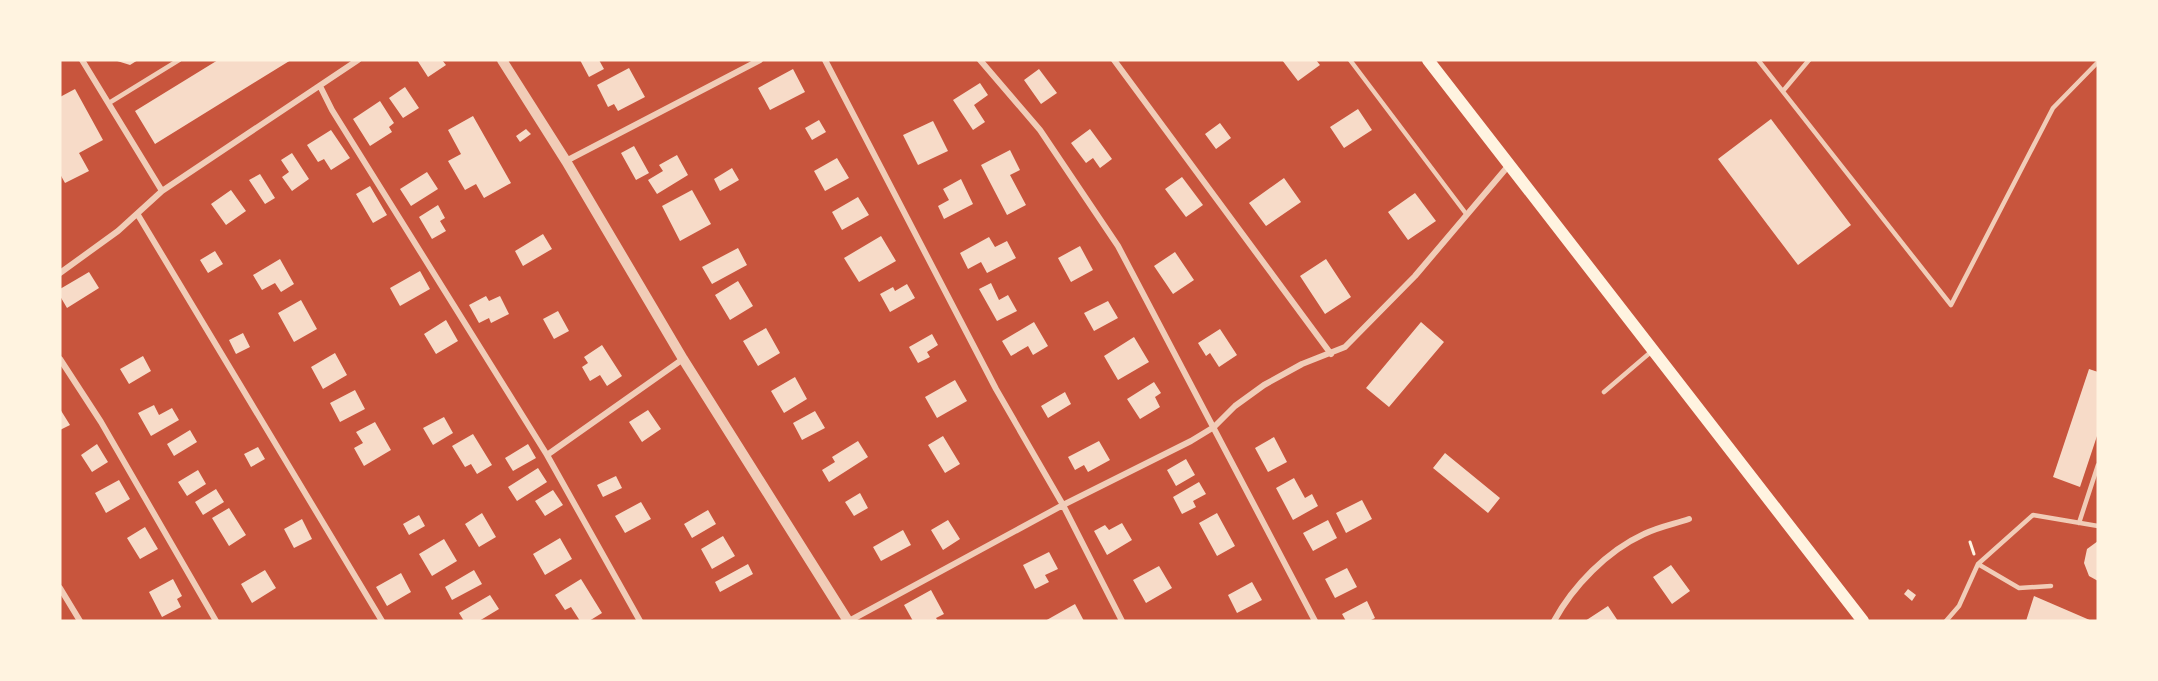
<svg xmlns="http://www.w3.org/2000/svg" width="2158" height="681" font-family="Helvetica,sans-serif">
<rect width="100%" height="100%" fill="#c8553d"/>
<path fill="#f7dbc8" d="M114,60h24l-8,5z
M218,60h73l-136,84 -20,-33z
M417,60h25l4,5 -18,12z
M580,60h19l5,9 -15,8z
M1282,60h34l4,5 -22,16z
M629,68l16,29 -27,14 -4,-7 -6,3 -11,-22z
M793,69l12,23 -35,18 -12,-22z
M1039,69l18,24 -16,11 -17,-24z
M980,83l8,12 -14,10 11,17 -12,8 -20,-30z
M405,87l14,21 -16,10 -14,-20z
M75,89l28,51 -24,13 10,18 -24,12 -5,-9v-77z
M380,101l14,22 -5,4 3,5 -22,14 -17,-27z
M1358,109l14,21 -28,18 -14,-21z
M473,116l38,67 -27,15 -8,-14 -11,6 -17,-29 13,-7 -13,-24z
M1771,119l80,106 -53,40 -80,-106z
M819,120l7,12 -14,8 -7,-12z
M933,121l15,30 -30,14 -15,-30z
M1220,123l11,15 -15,11 -11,-15z
M526,129l5,5 -11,8 -4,-6z
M1090,129l22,30 -12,9 -7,-10 -7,5 -15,-20z
M331,130l19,28 -19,12 -7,-11 -6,3 -11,-17z
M634,146l15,27 -13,7 -15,-27z
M1010,150l10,20 -10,5 16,30 -19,10 -26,-50z
M292,153l17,26 -17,12 -10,-14 7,-5 -8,-12z
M677,155l11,20 -31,19 -9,-14 15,-9 -4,-6z
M837,158l12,20 -24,13 -11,-20z
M732,168l7,12 -19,11 -6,-12z
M427,172l11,17 -27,17 -11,-17z
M260,174l15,24 -10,6 -16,-24z
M1182,177l21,28 -17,12 -21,-28z
M1284,178l17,24 -35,24 -17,-23z
M961,179l12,25 -29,15 -6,-13 11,-6 -6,-11z
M370,186l17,29 -14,8 -17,-29z
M231,190l15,21 -20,14 -15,-21z
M692,190l19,34 -31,17 -18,-35z
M1415,193l21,28 -28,19 -20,-28z
M858,197l11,18 -27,15 -10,-18z
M438,205l7,13 -5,3 6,10 -14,8 -13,-22z
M543,234l9,15 -29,17 -8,-15z
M881,236l15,25 -37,21 -15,-24z
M989,237l6,10 12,-6 9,17 -29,15 -6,-11 -13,7 -8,-16z
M1080,246l13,24 -22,12 -13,-24z
M738,248l9,17 -35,19 -10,-17z
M215,251l8,13 -15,9 -8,-13z
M1175,252l19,28 -21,14 -19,-28z
M280,259l14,25 -13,8 -6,-9 -13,7 -9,-15z
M1326,259l25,38 -26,17 -25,-38z
M420,271l10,18 -30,17 -10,-18z
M89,272l10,16 -32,20 -7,-12v-7z
M738,281l15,25 -23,14 -15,-25z
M991,283l8,17 9,-5 9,16 -20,10 -18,-32z
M907,284l8,14 -25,14 -10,-18 13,-7 2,4z
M486,296l3,5 11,-5 9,18 -18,9 -2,-5 -10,5 -10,-18z
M301,300l16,29 -23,13 -16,-29z
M1108,301l10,17 -24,13 -10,-18z
M558,311l11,20 -15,8 -11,-20z
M446,320l12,21 -22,13 -12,-20z
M1034,322l14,24 -15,9 -5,-9 -17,10 -9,-15z
M1421,322l23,20 -55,65 -23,-19z
M766,328l14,25 -22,13 -15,-25z
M1220,329l17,26 -18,12 -9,-14 -4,3 -8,-13z
M243,333l7,14 -14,7 -7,-14z
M932,334l6,11 -11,7 3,5 -12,6 -9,-16z
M1134,337l15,25 -31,18 -14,-24z
M602,345l20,31 -15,10 -7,-11 -10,6 -8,-14 6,-4 -4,-6z
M335,353l12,22 -24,14 -12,-22z
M143,356l8,15 -22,13 -9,-15z
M2089,369l9,3v61l-18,54 -27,-10z
M795,377l12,22 -23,14 -13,-22z
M955,380l12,21 -30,17 -12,-21z
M1154,382l7,11 -6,4 5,10 -20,12 -13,-20z
M355,390l10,19 -25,13 -10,-19z
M1065,392l6,12 -23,14 -7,-12z
M154,405l5,10 13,-7 7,12 -28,16 -13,-23z
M60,409l10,16 -10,5z
M648,410l13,19 -19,13 -13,-20z
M815,411l10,17 -23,12 -9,-17z
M444,417l9,16 -20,12 -10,-17z
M375,422l16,28 -27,16 -10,-18 9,-5 -7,-11z
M190,430l7,12 -23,14 -7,-12z
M473,434l19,31 -15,9 -6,-10 -6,3 -13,-21z
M943,436l17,28 -15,9 -17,-28z
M1274,437l13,25 -19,10 -13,-24z
M858,441l10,16 -39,25 -7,-12 13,-8 -3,-5z
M1099,441l11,19 -22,12 -4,-7 -9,5 -7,-13z
M97,444l11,18 -16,10 -11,-17z
M528,444l8,14 -23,13 -8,-13z
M258,447l7,12 -14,8 -7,-13z
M1445,453l55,45 -12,15 -55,-45z
M1186,459l9,16 -19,11 -9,-16z
M538,468l9,14 -30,19 -9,-14z
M198,470l8,14 -19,12 -9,-14z
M616,476l6,12 -19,9 -6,-12z
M1294,478l11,20 7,-4 6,12 -25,14 -17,-32z
M119,480l11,19 -24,14 -11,-20z
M1199,482l7,12 -13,7 3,6 -14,7 -9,-17z
M216,489l8,13 -21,13 -8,-13z
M553,490l10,15 -18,11 -10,-15z
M860,493l8,15 -14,8 -9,-14z
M1362,500l10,19 -26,14 -10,-20z
M641,502l10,17 -26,14 -10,-17z
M229,508l17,27 -17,11 -17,-28z
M708,510l8,14 -24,14 -8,-14z
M482,513l14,24 -17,10 -14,-23z
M1217,513l18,33 -18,10 -18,-33z
M419,515l6,11 -16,9 -6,-11z
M302,519l10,20 -18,9 -10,-19z
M948,520l12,19 -17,11 -12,-20z
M1328,520l9,18 -24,13 -10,-18z
M1122,523l10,17 -25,15 -13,-24 11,-6 4,5z
M145,527l13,22 -18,10 -13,-21z
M903,530l8,15 -30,16 -8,-14z
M723,536l12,20 -23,13 -11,-20z
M560,538l12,21 -27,16 -12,-21z
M444,539l13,22 -25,15 -13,-22z
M2098,541v40l-9,-5 -5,-13 3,-14z
M1049,552l9,17 -13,6 4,7 -14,7 -12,-24z
M748,564l5,10 -33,18 -5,-10z
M1671,565l19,26 -18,13 -19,-27z
M1159,566l13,22 -26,15 -13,-23z
M1347,568l10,19 -22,11 -10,-19z
M265,570l11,18 -24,15 -11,-19z
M474,570l8,14 -30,16 -7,-13z
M401,573l10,19 -24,14 -11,-19z
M173,579l9,17 -5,3 4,8 -19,10 -13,-25z
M581,579l21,34 -13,8h-9l-9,-14 -6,3 -10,-15z
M1252,582l10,18 -25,13 -9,-18z
M1908,589l8,6 -4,6 -8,-7z
M931,590l13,24 -8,4 2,3h-25l-9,-16z
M490,595l9,14 -20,12h-15l-5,-8z
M2034,596l58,25h-66z
M1367,601l8,17 -6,3h-23l-4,-7z
M1075,604l9,17h-39z
M1608,606l10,15h-33z"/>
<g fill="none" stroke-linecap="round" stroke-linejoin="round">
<path stroke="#fff3e0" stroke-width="3" d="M1970,542l4,12"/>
<path stroke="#f1ccb7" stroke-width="4.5" d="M1350,60l117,155
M1758,60l193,245 102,-197 45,-46
M1783,91l26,-31
M109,103l70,-43
M1604,392l48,-41
M2079,523l19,-58
M1978,564l41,24 32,-2
M1946,621l13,-15 19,-42 55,-49 65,11"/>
<path stroke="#f1ccb7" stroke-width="6" d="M82,60l80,131
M825,60l171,329 67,116 59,116
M980,60l60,70 78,116 197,375
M1114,60l217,294
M320,86l12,24 215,345 93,166
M566,161l194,-101
M138,215l244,406
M60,273l58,-42 44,-40 196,-131
M60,359l41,63 115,199
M547,455l136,-96
M60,588l20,33
M849,621l214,-116 128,-64 23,-14 21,-21 29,-21 38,-21 43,-17 70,-71 94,-111
M1554,621c19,-35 53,-70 90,-87 14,-7 30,-10 45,-15"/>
<path stroke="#f1ccb7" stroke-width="10" d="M502,60l64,101 117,198 165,262"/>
<path stroke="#fff3e0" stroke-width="12" d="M1428,60l435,561"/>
</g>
<rect width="2158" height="681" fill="none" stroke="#fff3e0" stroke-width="123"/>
</svg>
